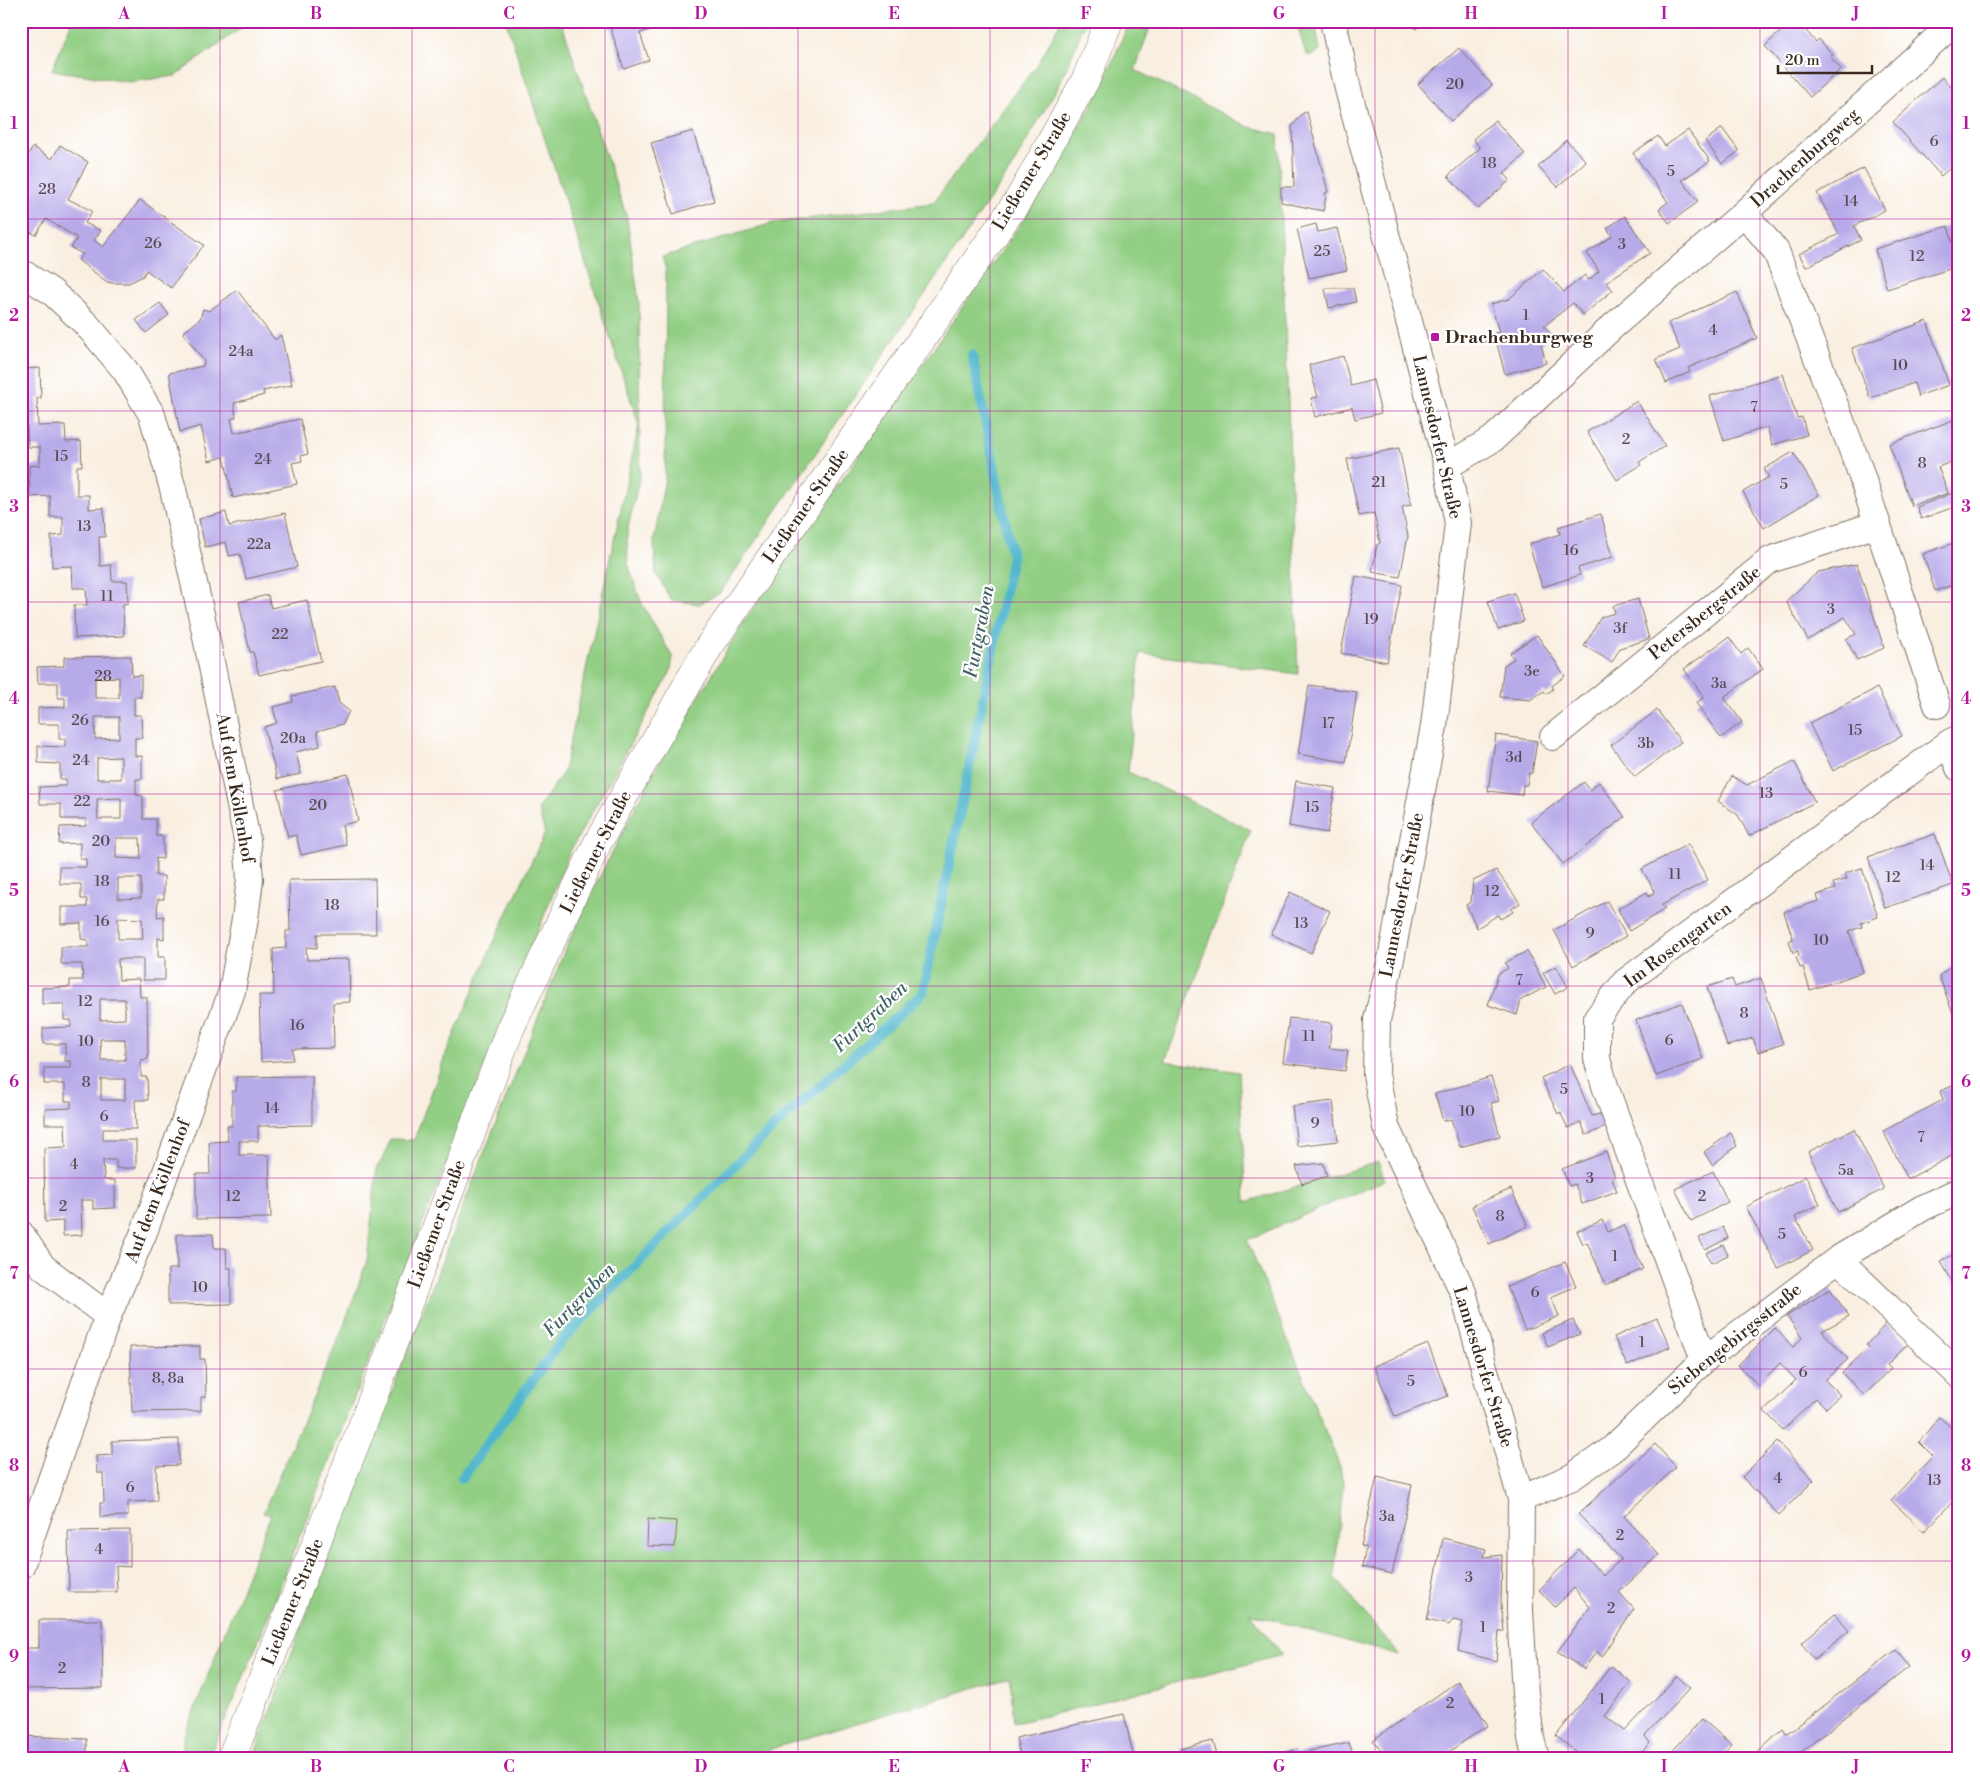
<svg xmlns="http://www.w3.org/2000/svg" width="1980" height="1780" font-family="'Libre Bodoni',serif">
<rect width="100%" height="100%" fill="#fff"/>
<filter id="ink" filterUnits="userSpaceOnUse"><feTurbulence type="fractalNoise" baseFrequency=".02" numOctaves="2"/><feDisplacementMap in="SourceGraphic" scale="10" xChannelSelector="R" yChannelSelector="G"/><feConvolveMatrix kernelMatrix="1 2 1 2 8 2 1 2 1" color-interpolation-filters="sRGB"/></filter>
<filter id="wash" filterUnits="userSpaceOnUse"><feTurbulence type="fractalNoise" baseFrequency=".0096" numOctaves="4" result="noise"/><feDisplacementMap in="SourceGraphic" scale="20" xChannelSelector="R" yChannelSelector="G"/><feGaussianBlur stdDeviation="1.12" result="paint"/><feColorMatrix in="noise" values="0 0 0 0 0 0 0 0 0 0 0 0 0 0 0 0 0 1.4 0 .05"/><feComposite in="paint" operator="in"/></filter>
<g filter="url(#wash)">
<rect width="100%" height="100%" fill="#f9efe1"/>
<path fill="#92cf84" stroke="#667c51" d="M72,21h179l-76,55 -46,6 -77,-12z
M506,21h55l66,197 12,85 1,172 -13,57 1,32 13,38 32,56 -3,15 -102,182 -318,807 -42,97h-25v-20l88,-225 -8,-1 78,-180 26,-72 10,-94 7,-10 6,-18 24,1 30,-81 49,-115 52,-111 -7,-24 26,-38 75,-346z
M1061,21h25l-26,62 -48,84 -292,426 -21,11 -28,-4 -15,-26 -2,-33 11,-63 1,-208 -4,-13 111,-34 160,-20 106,-141z
M1130,21h22l-17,49 114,57 29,7 20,540 -158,-21 -12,119 123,58 -86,231 74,11 7,130 132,-40 7,18 -138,60 93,227 3,16 -9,94 59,70 6,9 -150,-43 34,42 -237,61 -32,7 -4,-46 -243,73 2,9h-516l35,-96 179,-467 97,-244 41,-86 50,-96 90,-150 285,-410 69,-118z
M1296,21h19l5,30 -10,5 -4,-2z"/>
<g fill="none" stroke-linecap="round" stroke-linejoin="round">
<path stroke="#4fb6cd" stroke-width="10" d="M462,1478l100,-138 198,-200 163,-147 89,-436 -40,-202"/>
</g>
<g id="blocks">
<path fill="#b7aae9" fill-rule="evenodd" d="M608,21h67v1l-35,11 9,27 -25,9z
M1409,21h16l-9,8z
M1792,21h5l19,21 3,-3 14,16 -3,2 11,12 -31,28 -45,-51z
M1459,48l33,37 -41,36 -33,-37z
M1942,77l17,19v64l-18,16 -48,-54z
M1307,112l21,80 -3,1 1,4 -3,14 -42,-9v-15h13l-2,-61 11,-13z
M1495,120l30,34 -21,19 6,7 -32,29 -30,-33 32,-28 -7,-9z
M1722,128l17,23 -17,13 -17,-23z
M1688,130l22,31 -28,19 16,22 -29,21 -10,-14 9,-7 -35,-49 25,-17 7,10z
M693,131l21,70 -41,13 -22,-71z
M1566,140l20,21 -28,26 -20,-20z
M60,145l28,17 -20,37 24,12 -7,12 16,8 -7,9 9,7 37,-47 64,45 -33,43 -25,-18 -3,6 -14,7h-17l-5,-1 -29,-22 5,-6 -12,-6 6,-10 -31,-19 -10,16 -15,-8v-48l2,-3 -2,-1v-9l12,-19 19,12z
M1864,168l21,42 -31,16 7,14 -55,27 -7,-13 40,-20 -22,-41z
M1625,216l25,37 -44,29 7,8 -30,25 -10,-12 -29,23 7,8 -10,10 5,19 -41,11 -11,-41 5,-1 -8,-28 18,-5 34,-30 21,23 21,-17 4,5 10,-9 -12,-18 25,-17 -5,-8z
M1316,224l2,8 19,-4 10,42 -38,8 -12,-49z
M1948,226l11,40 -72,23 -12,-40z
M1325,288h28l3,14 -27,6z
M237,290l38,50 6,-5 11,50 -29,6 1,4 -30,8 2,14 -5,2 3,14 66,-14 8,35 -7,2 1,5 -10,2 5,21 -64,14 -9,-41 -15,4 -8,-35 -21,6 -11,-59 34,-7 1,-5 -21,-28 17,-14 3,-10 6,2z
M1737,292l20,46 -69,30 2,4 -24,11 -10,-24 24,-10 -12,-26z
M160,303l9,12 -23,18 -10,-13z
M1927,321l22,64 -31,11 -4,-13 -44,15 -18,-50z
M21,356h4l1,13 14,-1 1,30h-4l1,28 27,-1 1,17 15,-1 1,25h-5v29h12v14l15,-1 1,29h-6l1,29 11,-1 1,16h15l1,22 -5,1 1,32 -49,2 -1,-33h13l-1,-17h-13l-1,-22 -20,1 -1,-31 12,-1v-18h-13v-21l-20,1 -1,-31 11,-1v-18h-12l-1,-21 -6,1z
M1343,356l8,30 22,-6 8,33 -26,6 -3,-12 -37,10 -4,-19 7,-1 -9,-32z
M1783,374l14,44 5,-1 5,18 -35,10 -5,-18 -43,14 -14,-45z
M1637,401l28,45 -26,16 2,3 -24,15 -30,-48z
M1953,420l6,14v25l-21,8 10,26 -36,13 -23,-62z
M1399,448l12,57 -9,2 6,29 -8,41 -28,-5 5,-27 3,-2 -6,-30 -15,3 -12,-57z
M1793,452l26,43 -55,33 -21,-36 26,-15 -5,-8z
M1952,493l5,13 -36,13 -4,-12z
M226,512l3,14 56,-13 12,54 -51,12 -6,-25 -11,2 -3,-14 -21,5 -6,-28z
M1601,514l12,43 -35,11 2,7 -38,12 -13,-43 31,-10 -2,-7z
M1959,541v42l-24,8 -12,-37z
M1857,564l27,84 -27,12 -11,-21 10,-5 -11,-17 -37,23 -22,-39 32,-29z
M1356,576l46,9 -15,77 -46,-9z
M1514,593l10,28 -26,9 -10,-29z
M268,595l3,13 36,-8 14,61 -62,14 -6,-23h-3l-11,-50z
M1638,599l11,40 -29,9 -8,14 -28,-16 17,-29 14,-4 -2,-7z
M1537,635l28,41 -13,10 1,3 -7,5 -2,-3 -14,9 -30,-3 4,-32 10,-6 -4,-6z
M1729,637l12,17 7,-6 15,21 -39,28 18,25 -21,16 -25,-35 8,-6 -20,-28z
M131,656l1,20 9,-1v22h-7v18h7l1,23h-7v18h7v23h-6v16l7,1v23h13v17h7v23l-7,-1v18h8v23h-6l-1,18 7,-1v23l-6,-1v19h7v23h-22v-21h-25l1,21 20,-1 1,18h7l1,62 -7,1v17h6l1,23h-13l1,29h-33v11h33v28h-20v-8h-13l1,20h11v28l-22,1v-9h-12l1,35 -19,1v-15l-18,1 -1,-74 22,-1 -1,-23h-20v-15l26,-1v-7h-6v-17h-21v-16h27v-7h-6v-17h-22v-16l28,-1v-7h-7v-16h-22v-16l28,-1v-7h13l-1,-16h-21v-17h27v-7l-7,-1v-16l-20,1v-17h26v-8h-6v-15h-21l-1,-17h27v-8h-6v-16l-21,1 1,-17 26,-1v-7h-25v-15h-21l-1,-17 27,-1v-7h-6v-15l-22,-1v-17l27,1v-8h-6v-15h-21v-16l27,-1v-9h-7v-15h-20l-1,-16 27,-1v-9zM119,677v21h-24v-20zM95,717h24v21l-24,1zM121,757v22h-24v-21zM121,798v21h-23l-1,-20zM116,838h24l1,21 -25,-1zM118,878h23v20l-23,1zM118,918l24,1 1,20h-25zM100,999h25v20l-25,1zM100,1039h25v21h-24zM101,1079h24v21h-24z
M1309,685l48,7 -11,70 -48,-8z
M335,687l4,16 10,8 -6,13 -26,7 3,15 -24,6 5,22 -24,5 -13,-52 13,-4 -4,-16 20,-5 -1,-6z
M1877,688l25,48 -69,35 -24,-48z
M1657,710l24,32 -46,35 -24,-32z
M1496,735l41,6 -5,32h-3l-2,12h-4l-1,10 -34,-4z
M1794,761l21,41 -66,34 -11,-21 -20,-14 14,-25 15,9z
M348,774l10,47 -16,4 4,20 -45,10 -5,-20 -8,2 -11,-47z
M1296,781l39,7 -8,45 -38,-7z
M1584,782l6,8 9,-8 26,35 -62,47 -32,-42z
M1935,834l18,51 -68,23 -17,-51z
M1688,844l20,36 -46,25 3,4 -36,22 -11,-22 29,-17 2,5 6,-5 -13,-23z
M1862,868l16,49 -17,6 1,4 -13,4 14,41 -53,18 -7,-23 -3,1 -4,-11 3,-1 -1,-5 -5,2 -4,-12 4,-2 -9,-27 35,-11 -2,-6 18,-6 -2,-6 14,-4 -2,-6z
M1496,870l24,33 -9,6 2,3 -13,7 -2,-4 -21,13 -11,-23 5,-3 2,-21z
M375,879l1,55h-59v14l-11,-1 1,13 42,-1 1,43 -17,1 1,45 -41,1v11l-32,2 -2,-67h15l-1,-46 13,-1v-17h4l-1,-51z
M1290,892l40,19 -19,42 -40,-19z
M1607,901l19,35 -53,30 -19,-36z
M1527,951l19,36 -25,13 -4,15 -29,-10 10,-31 10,-6 -3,-5z
M1959,960v70l-20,-54z
M1556,966l12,21 -13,7 -12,-21z
M1761,978l22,66 -25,8 -5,-14 -26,8 -20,-59 25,-8 3,8z
M1682,1003l21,56 -47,17 -20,-56z
M1289,1018l43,5 -3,25 19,2 -3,21 -62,-8z
M1570,1064l22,52 11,-3 3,14 -20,8 -5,-13 -13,6 -8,-16 -2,2 -17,-36z
M312,1076v49l-54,1v15h-19v14h30l2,63 -75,1v-45h14l-1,-32 19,-1 -1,-15h5v-35h4v-14z
M1491,1077l8,24 -8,2 9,33 -40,11 -9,-28 -8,2 -8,-27z
M1955,1085l4,11v35l-4,2 4,8v11l-51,27 -25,-48 60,-31 -3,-9z
M1333,1101l5,40 -41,5 -5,-40z
M1854,1129l30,60 -46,23 -30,-60z
M1731,1133l6,13 -25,19 -8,-13z
M1606,1152l9,25 -3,2 5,12 -35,13 -7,-20 -6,2 -7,-17z
M1323,1163l4,13 -25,8 -6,-18z
M1713,1171l15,31 -37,19 -16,-32z
M1806,1176l14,28 -25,13 18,33 -35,18 -32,-61z
M1511,1189l17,37 -39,18 -17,-38z
M1603,1220l5,12 15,-7 20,44 -37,16 -19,-43 -4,2 -6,-13z
M1723,1227l5,11 -23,12 -6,-12z
M177,1234h36l1,14h12l1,20h4v36l-63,1v-36h9z
M1723,1245l5,10 -17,8 -5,-10z
M1959,1252v43l-18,-34z
M1565,1262l11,24 -25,11 8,19 -34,14 -18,-43z
M1830,1289l19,27 -27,15 26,28 -23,21 15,15 -14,13 -10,-10 -33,32 -19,-19 32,-31 -16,-17 -22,22 -20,-20 37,-37 18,19 9,-9 -15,-22z
M1657,1318l13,29 -43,19 -13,-29z
M1573,1320l7,14 -32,13 -6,-14z
M1887,1323l21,21 -21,21 4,4 -27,26 -22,-22 27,-26 -3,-2z
M1428,1344l20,52 -53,21 -21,-51z
M200,1346v13h5l1,38h-5v14l-69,1 -2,-65z
M1939,1417l20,17v66l-3,-2 -32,34 -33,-32 42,-44 -14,-14z
M179,1439v26l-23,1 1,35 -29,1v14l-28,1v-14h4l-1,-30h-6l-1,-17 16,-1v-14z
M1777,1442l37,38 -35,35 -37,-38z
M1655,1444l21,23 -52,49 35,39 -40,37 15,17 -32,48 -5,-6 -13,18 -27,-17 33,-45 -16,-19 -19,19 -16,-17 40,-41 24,27 18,-17 -43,-45z
M1377,1477l35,8 -20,89 -30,-7 4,-20 -5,-1z
M648,1519l29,2 -2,26 -28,-1z
M130,1530v37l-14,-1 1,26h-48l-1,-61z
M1443,1538l43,11 -2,8 18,-2 -1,50 3,26 -5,1 -3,29 -38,-10 5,-29 -10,-2 -4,5 -22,-5z
M1835,1614l14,17 -35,28 -13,-16z
M39,1620h63l1,68 -82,1v-41h18z
M1896,1650l13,17 -117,92h-41l32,-30 3,5z
M1611,1666l20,16 -26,34 20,15 52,-55 13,12 -45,48 5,7 -14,16h-51l-29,-23z
M1458,1681l30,44 -44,30 2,4h-59l-14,-19z
M1124,1714l10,45h-113l-5,-21z
M1702,1719l30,26 -13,14h-54z
M21,1736l66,3v20h-66z
M1213,1741l5,18h-35l-3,-10z
M1349,1743l6,16h-102l41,-9 1,4z
M836,1753l2,6h-20v-1z"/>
</g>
</g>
<g filter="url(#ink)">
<use href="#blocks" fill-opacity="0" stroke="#7e6f62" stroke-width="1"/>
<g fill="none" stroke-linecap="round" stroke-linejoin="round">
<defs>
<path id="minor" d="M1333,21l15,68 99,377 11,57 -24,203 -43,233 -14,61 -1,54 10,53 77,165 58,207 -1,112 5,82 6,45 5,21
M1744,213l32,38 82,214 79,240
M21,272l31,20 35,33 38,45 27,45 21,74 32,143 42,208 3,39 -5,40 -13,72 -88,241 -36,84 -87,250
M1447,466l46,-27 118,-111 133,-115 212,-192
M1553,737l217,-177 107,-36
M1949,743l10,25
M21,1234l22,33 65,49
M1838,1259l121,116
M1704,1360l-98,-271 -9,-30v-41l28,-36 324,-239 10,-5
M1521,1499l51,-22 39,-27 93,-90 134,-101 86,-52 35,-16"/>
<path id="tertiary" d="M231,1759l131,-332 148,-398 88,-187 110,-194 311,-449 67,-120 23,-58"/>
</defs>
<use href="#minor" stroke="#7e6f62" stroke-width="28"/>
<use href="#tertiary" stroke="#7e6f62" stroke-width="29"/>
<use href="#minor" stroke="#fff" stroke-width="26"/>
<use href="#tertiary" stroke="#fff" stroke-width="28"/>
</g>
</g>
<path fill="none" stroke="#b5179e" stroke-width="1" stroke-opacity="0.55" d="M220,21v1738M412,21v1738M605,21v1738M798,21v1738M990,21v1738M1182,21v1738M1375,21v1738M1568,21v1738M1760,21v1738M21,219h1938M21,411h1938M21,602h1938M21,794h1938M21,986h1938M21,1178h1938M21,1369h1938M21,1561h1938"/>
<rect fill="#b5179e" stroke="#fff" stroke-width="2" x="1430" y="332" width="10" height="10" rx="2.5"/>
<g text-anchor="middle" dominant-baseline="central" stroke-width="4.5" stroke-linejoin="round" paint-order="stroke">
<g font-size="15" fill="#5a4a51">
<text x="1455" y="84">20</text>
<text x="1934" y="141">6</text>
<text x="1489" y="163">18</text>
<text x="1671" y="171">5</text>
<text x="47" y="189">28</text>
<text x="1851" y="201">14</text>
<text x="153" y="243">26</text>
<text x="1622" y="244">3</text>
<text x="1322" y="251">25</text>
<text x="1917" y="256">12</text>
<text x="1526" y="315">1</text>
<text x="1713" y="330">4</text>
<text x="241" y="351">24a</text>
<text x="1900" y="365">10</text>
<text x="1754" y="407">7</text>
<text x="1626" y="439">2</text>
<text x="61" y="456">15</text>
<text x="263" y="459">24</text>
<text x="1922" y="463">8</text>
<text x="1379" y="482">21</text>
<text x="1784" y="484">5</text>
<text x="84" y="526">13</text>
<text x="259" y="544">22a</text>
<text x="1571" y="550">16</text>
<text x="107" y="596">11</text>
<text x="1831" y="609">3</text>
<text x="1371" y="619">19</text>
<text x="1620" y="628">3f</text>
<text x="280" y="634">22</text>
<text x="1532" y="671">3e</text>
<text x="103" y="676">28</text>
<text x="1719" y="683">3a</text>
<text x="80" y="720">26</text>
<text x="1328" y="723">17</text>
<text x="1855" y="730">15</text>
<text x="293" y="738">20a</text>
<text x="1646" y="743">3b</text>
<text x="1514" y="757">3d</text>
<text x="81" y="760">24</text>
<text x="1766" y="793">13</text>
<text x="82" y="801">22</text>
<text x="318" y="805">20</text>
<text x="1312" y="807">15</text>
<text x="101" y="841">20</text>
<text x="1927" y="865">14</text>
<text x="1675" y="874">11</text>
<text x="1893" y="877">12</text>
<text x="102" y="881">18</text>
<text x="1492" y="891">12</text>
<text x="332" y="905">18</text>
<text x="102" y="921">16</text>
<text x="1301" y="923">13</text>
<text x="1590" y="933">9</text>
<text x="1821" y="940">10</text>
<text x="1519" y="980">7</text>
<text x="85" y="1001">12</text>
<text x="1744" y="1013">8</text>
<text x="297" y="1025">16</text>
<text x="1309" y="1036">11</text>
<text x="1669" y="1040">6</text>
<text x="86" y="1041">10</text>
<text x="86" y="1082">8</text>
<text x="1564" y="1089">5</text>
<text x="272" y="1108">14</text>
<text x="1467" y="1111">10</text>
<text x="104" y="1116">6</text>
<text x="1315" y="1123">9</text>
<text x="1921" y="1137">7</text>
<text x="74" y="1164">4</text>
<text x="1846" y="1170">5a</text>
<text x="1590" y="1178">3</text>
<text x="233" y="1196">12</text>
<text x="1702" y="1196">2</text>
<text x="63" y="1206">2</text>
<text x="1500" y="1216">8</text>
<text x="1782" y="1234">5</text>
<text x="1615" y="1256">1</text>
<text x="200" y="1287">10</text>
<text x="1535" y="1292">6</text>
<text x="1642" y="1342">1</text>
<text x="1803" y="1372">6</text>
<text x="168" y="1378">8, 8a</text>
<text x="1411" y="1381">5</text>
<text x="1778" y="1478">4</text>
<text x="1934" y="1480">13</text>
<text x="130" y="1487">6</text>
<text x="1387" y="1516">3a</text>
<text x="1620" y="1535">2</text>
<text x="99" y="1549">4</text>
<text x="1469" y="1577">3</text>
<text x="1611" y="1608">2</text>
<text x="1483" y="1627">1</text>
<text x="62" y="1668">2</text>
<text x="1602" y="1699">1</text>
<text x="1450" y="1703">2</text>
</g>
<g font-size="18" fill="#3b2a1e" stroke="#fff">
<text transform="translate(1805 158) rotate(-42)">Drachenburgweg</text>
<text transform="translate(1032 171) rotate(-59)">Ließemer Straße</text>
<text transform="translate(1437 437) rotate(77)">Lannesdorfer Straße</text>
<text transform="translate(806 506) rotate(-55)">Ließemer Straße</text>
<text transform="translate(1705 613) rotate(-39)">Petersbergstraße</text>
<text transform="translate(235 788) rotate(80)">Auf dem Köllenhof</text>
<text transform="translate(596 852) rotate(-63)">Ließemer Straße</text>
<text transform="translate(1402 895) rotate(-79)">Lannesdorfer Straße</text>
<text transform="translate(1678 945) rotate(-37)">Im Rosengarten</text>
<text transform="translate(158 1191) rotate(-69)">Auf dem Köllenhof</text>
<text transform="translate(437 1224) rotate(-70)">Ließemer Straße</text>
<text transform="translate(1735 1339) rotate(-39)">Siebengebirgsstraße</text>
<text transform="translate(1483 1367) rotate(73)">Lannesdorfer Straße</text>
<text transform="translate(293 1602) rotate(-68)">Ließemer Straße</text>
</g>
<g font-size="18" font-weight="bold" fill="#3b2a1e" stroke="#fff" text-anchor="start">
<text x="1445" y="337">Drachenburgweg</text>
</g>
<g font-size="19" font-style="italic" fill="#436264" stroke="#fff">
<text transform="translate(979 632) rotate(-79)">Furtgraben</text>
<text transform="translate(870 1017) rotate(-43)">Furtgraben</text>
<text transform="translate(579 1300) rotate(-46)">Furtgraben</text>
</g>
</g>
<rect width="1980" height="1780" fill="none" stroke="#fff" stroke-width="55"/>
<path d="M1778 65v8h94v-8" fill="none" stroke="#3b2a1e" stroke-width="2.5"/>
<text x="1785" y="65" font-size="15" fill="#3b2a1e" stroke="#ffffff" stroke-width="4" paint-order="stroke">20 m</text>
<rect x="28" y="28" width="1924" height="1724" fill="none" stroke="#b5179e" stroke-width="2"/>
<g font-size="16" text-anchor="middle" font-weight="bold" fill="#b5179e">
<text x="124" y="19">A</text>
<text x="316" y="19">B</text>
<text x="509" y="19">C</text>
<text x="701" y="19">D</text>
<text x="894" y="19">E</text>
<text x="1086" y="19">F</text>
<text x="1279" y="19">G</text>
<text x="1471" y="19">H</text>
<text x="1664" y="19">I</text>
<text x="1856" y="19">J</text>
<text x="14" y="129">1</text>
<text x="1966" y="129">1</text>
<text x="14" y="321">2</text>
<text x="1966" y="321">2</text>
<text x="14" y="512">3</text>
<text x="1966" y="512">3</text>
<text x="14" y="704">4</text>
<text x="1966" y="704">4</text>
<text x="14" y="896">5</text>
<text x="1966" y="896">5</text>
<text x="14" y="1087">6</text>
<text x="1966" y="1087">6</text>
<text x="14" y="1279">7</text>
<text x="1966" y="1279">7</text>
<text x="14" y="1471">8</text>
<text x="1966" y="1471">8</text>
<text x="14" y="1662">9</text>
<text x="1966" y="1662">9</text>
<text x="124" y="1772">A</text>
<text x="316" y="1772">B</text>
<text x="509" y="1772">C</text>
<text x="701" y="1772">D</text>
<text x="894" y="1772">E</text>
<text x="1086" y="1772">F</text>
<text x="1279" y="1772">G</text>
<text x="1471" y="1772">H</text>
<text x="1664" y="1772">I</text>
<text x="1856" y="1772">J</text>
</g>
</svg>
